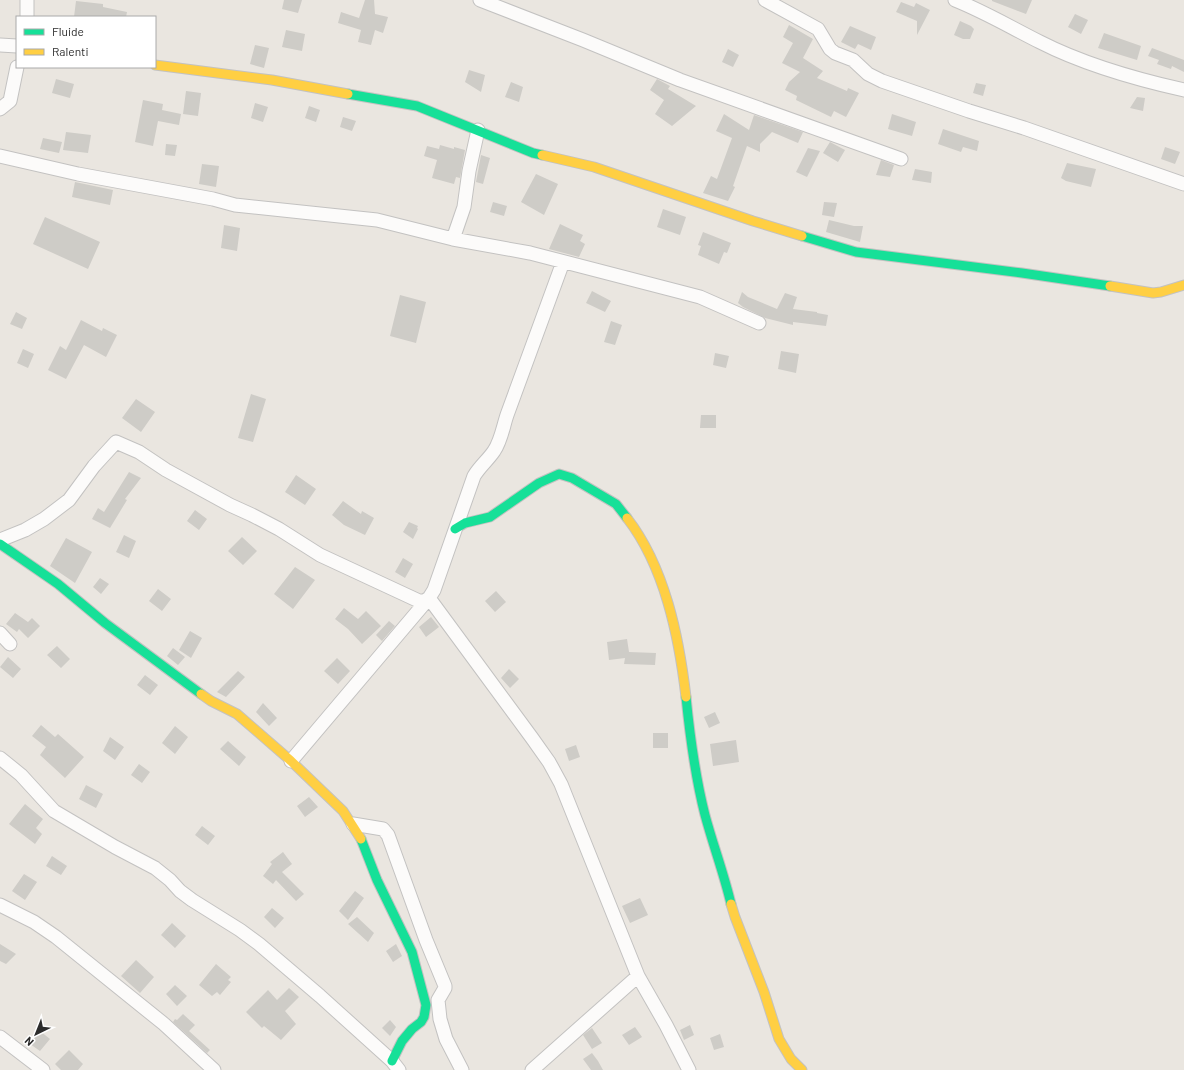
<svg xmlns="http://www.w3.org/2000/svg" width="1184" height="1070" font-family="Barlow,sans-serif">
<rect width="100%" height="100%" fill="#eae6e0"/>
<path fill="#ceccc7" d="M284,0h18l-4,13 -16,-4z
M365,0h9l1,14 13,3 -5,16 -8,-3 -4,15 -13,-3 3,-12 -23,-7 3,-11 18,6z
M992,0h40l-6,14 -34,-13z
M76,1l27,3v3l24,5 -1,5h-52z
M901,2l13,5 2,-4 14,7 -13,25v-14l-21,-9z
M1075,14l13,6 -7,14 -13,-7z
M960,21l11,5 3,3 -4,10h-7l-9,-4z
M789,25l24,14 -10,19 20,13 -6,7 30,13 1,-3 11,5 -13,24 -12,-6 -3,6 -35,-17 1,-4 -12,-6 4,-8 11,-10 -18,-9 11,-20 -10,-6z
M850,26l26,11 -5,13 -13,-6 -3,5 -14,-7z
M286,30l19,4 -3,17 -20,-4z
M1104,33l37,13 -4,14 -39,-12z
M255,45l14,3 -5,20 -14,-4z
M1152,48l32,12v12l-12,-6 -1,3 -14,-5 2,-4 -11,-4z
M728,49l11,6 -6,12 -11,-5z
M469,70l16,5 -4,17 -16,-10z
M56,79l18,5 -4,14 -18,-5z
M657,79l13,7 -2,3 28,17 -24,20 -17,-12 9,-14 -14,-10z
M511,82l12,5 -4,15 -14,-5z
M976,83l10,2 -3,11 -10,-3z
M186,91l15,2 -3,23 -15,-2z
M1137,97l8,1 -2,13 -13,-3z
M143,100l20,4 -1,6 19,4 -2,11 -21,-4 -5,25 -18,-4z
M255,103l13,4 -5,15 -12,-4z
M309,106l11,4 -4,12 -11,-4z
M724,114l25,16 5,-15 49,17 -5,11 -26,-11 -12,12v8l-13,-6 -14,40 2,1 -7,14 -25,-8 8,-17 6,3 15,-41 -16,-7z
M892,114l24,8 -4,14 -24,-7z
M343,117l13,4 -4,10 -12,-4z
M943,129l36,12 -2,10 -14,-4 -2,5 -23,-8z
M66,132l25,3 -3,18 -25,-3z
M43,138l19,4 -3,11 -19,-4z
M830,142l15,8 -7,12 -15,-9z
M166,144l11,1 -2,11 -10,-1z
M440,145l14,4v-2l11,3 -5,28 -4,-1 -2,7 -22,-6 5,-18 -13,-4 3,-10 12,3z
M1165,147l15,5 -5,12 -14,-5z
M808,148l12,3 -13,26 -11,-5z
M481,155l9,3 -7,26 -7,-2z
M881,160l13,5 -4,12 -14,-2z
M1067,163l29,6 -5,18 -25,-6 -5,-3z
M202,164l17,2 -3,21 -17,-3z
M915,169l17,3 -1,11 -19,-3z
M536,174l22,10 -14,31 -23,-13z
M75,182l38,8 -3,15 -38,-8z
M493,202l14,4 -3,10 -14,-4z
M824,202l13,1 -3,14 -12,-2z
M663,209l23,8 -6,18 -23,-8z
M45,217l55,25 -12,27 -55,-25z
M829,220l25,6h9l-3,16 -34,-10z
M560,224l23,11 -3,6 5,3 -6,13 -30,-8z
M224,225l16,3 -3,23 -16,-3z
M703,232l28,11 -4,10 -3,-1 -5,12 -21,-9 3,-9 -3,-1z
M592,291l19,10 -6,11 -19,-9z
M742,292l6,5 29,12 8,-16 12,4 -4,12 24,3v1l11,2 -2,11 -33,-4v3l-28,-7 -22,-11 -5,-4z
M400,295l26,7 -10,41 -26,-7z
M16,312l11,6 -5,11 -12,-5z
M81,320l21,11 1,-3 14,7 -11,22 -22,-12 -18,34 -18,-9 12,-24 6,4z
M611,321l11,4 -7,20 -11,-3z
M23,349l11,5 -6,14 -11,-5z
M781,351l18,3 -3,19 -18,-4z
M715,353l14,3 -3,12 -13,-3z
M251,394l15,5 -13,43 -15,-4z
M136,399l19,13 -14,20 -19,-14z
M701,415h15v13h-16z
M129,472l12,6 -16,21 2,1 -17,28 -18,-9 6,-11 6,4z
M296,475l20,14 -11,16 -20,-13z
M343,501l18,13 1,-3 12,7 -9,17 -21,-10 -12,-10z
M195,510l12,9 -8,11 -12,-9z
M409,522l9,4 -1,2 1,1 -5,10 -10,-7z
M124,535l12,6 -7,17 -13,-6z
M242,537l15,14 -14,14 -15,-14z
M66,538l26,14 -17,31 -25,-17z
M403,558l10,6 -8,14 -10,-6z
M295,567l20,13 -22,29 -19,-15z
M100,578l9,6 -8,10 -8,-7z
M158,589l13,10 -9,12 -13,-10z
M496,591l10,11 -11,10 -10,-11z
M344,608l14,11 8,-8 15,15 -19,18 -14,-15 -13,-10z
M15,613l13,9 4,-4 8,8 -12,12 -9,-9 -2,3 -11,-8z
M431,617l8,10 -13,10 -7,-10z
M389,621l6,5 -13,15 -6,-6z
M190,631l12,7 -11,20 -12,-8z
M627,639l2,13 27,1 -1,12 -31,-1 1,-6 -16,2 -2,-18z
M57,646l13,13 -9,9 -14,-13z
M173,648l12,9 -7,8 -11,-9z
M8,657l13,12 -8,9 -13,-11z
M337,658l13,13 -12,13 -14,-13z
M509,669l10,10 -9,9 -9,-10z
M238,671l7,6 -19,20 -9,-5z
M145,675l13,10 -8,10 -13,-10z
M263,703l14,15 -8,8 -13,-14z
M715,712l5,11 -11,5 -5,-11z
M41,725l14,12 3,-3 26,23 -19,21 -25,-23 6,-8 -14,-11z
M175,726l13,11 -13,17 -13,-11z
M653,733h15v15h-15z
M110,737l14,10 -9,13 -12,-9z
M736,740l3,22 -26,4 -3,-22z
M228,741l18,16 -7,9 -19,-17z
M576,745l4,12 -11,4 -4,-12z
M139,764l11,8 -8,11 -11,-8z
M86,785l17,9 -7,14 -17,-9z
M309,797l9,10 -13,10 -8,-11z
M25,804l18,15 -7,9 6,6 -7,10 -26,-20z
M202,826l13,10 -7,9 -13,-10z
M283,852l9,12 -10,8 22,22 -8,7 -20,-21 -3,4 -10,-8 9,-12 -2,-2z
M52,856l15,10 -6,9 -15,-9z
M24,874l13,8 -12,18 -13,-9z
M355,891l9,7 -16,22 -9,-9z
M640,898l8,17 -18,8 -8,-17z
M272,908l12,10 -9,10 -11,-11z
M357,917l17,16 -6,9 -20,-18z
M172,923l14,13 -11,12 -14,-13z
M0,944l16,10 -10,10 -6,-3z
M396,944l6,12 -9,6 -7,-11z
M136,960l18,17 -14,16 -19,-17z
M216,964l15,13 -3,3 3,2 -11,13 -3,-3 -5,4 -13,-11z
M175,985l12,11 -10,10 -11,-12z
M289,988l10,9 -14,14 11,13 -15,16 -17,-14 -2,2 -16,-16 22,-22 9,10z
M183,1014l12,11 -6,6 21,19 -3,3 -34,-31 2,-3 2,1z
M390,1020l6,7 -6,9 -8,-8z
M690,1025l4,10 -10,5 -4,-10z
M635,1027l7,10 -13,8 -7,-10z
M592,1028l10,15 -10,6 -9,-14z
M40,1031l10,8 -10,12 -10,-7z
M720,1034l4,13 -10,3 -4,-12z
M69,1050l14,14 -5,6h-17l-6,-6z
M592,1053l6,8 5,9h-12l-8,-11z"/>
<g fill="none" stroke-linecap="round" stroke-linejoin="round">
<defs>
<path id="street" d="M27,0v17
M480,0l103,40 97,40 221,79
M765,0l53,29 12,20 5,4 18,7 15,14 14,7 87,30 55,17 160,56
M955,0c30,12 57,28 85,42 45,23 95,37 144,48
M0,45l17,1
M0,109l10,-8 7,-34
M0,156l78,18 135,25 22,6 142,15 76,19 77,14 170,44 59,26
M453,239l11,-32 5,-36 9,-41
M0,540l25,-10 19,-11 25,-19 25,-34 22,-24 23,10 27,18 64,35 22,10 27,14 41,26 99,46h5l5,-3
M429,598l103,140 17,24 12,22 77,192 28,49 23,45
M0,633l10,11
M0,758l21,17 33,36 61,36 40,21 15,12 10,11 12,9 48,30 19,14 61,52 72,65 7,9
M291,761l138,-163 5,-8 40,-114c6,-10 14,-16 20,-25 7,-10 9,-24 13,-36l56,-153
M353,824l30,5 5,6 38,105 19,46v2l-7,12 2,19 6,20 16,31
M0,905l34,17 22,15 108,87 50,46
M0,1037l43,33
M532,1070l106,-94"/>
<path id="fast" d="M348,94l69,12 116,47 9,2
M802,236l54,16 166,21 88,13
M455,529l10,-6 25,-6 49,-34 20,-9 13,4 44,26 11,14
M0,544l58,40 47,39 96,71
M686,697c4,40 9,79 19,118 8,30 19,59 26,89
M361,839l16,41 35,72 14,53 -2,12 -3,5 -9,7 -10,12 -10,20"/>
<path id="slow" d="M155,65l117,15 76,14
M542,155l52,12 159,54 49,15
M1110,286l43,7 8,-1 23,-7
M627,518c38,49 52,119 59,179
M201,694l10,7 26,13 54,47 52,50 18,28
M731,904l4,13 29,75 15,47 12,20 11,11"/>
</defs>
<use href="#street" stroke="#c3c2c1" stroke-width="15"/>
<use href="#fast" stroke="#c3c2c1" stroke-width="11"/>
<use href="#slow" stroke="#c3c2c1" stroke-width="11"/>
<use href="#street" stroke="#fcfbfa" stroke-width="13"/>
<use href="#fast" stroke="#16e098" stroke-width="9"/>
<use href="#slow" stroke="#ffcf43" stroke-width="9"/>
</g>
<rect x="16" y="16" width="140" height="52" fill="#ffffff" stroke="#aaaaaa"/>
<rect x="24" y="29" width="20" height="6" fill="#16e098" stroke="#aaaaaa"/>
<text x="52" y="36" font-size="12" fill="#2b2b2b">Fluide</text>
<rect x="24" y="49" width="20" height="6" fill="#ffcf43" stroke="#aaaaaa"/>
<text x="52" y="56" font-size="12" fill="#2b2b2b">Ralenti</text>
<g transform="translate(36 1034) rotate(223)" stroke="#ffffff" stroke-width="3" paint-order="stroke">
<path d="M0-3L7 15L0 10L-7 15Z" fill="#2b2b2b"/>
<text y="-6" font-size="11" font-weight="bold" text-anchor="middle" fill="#2b2b2b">N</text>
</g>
</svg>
